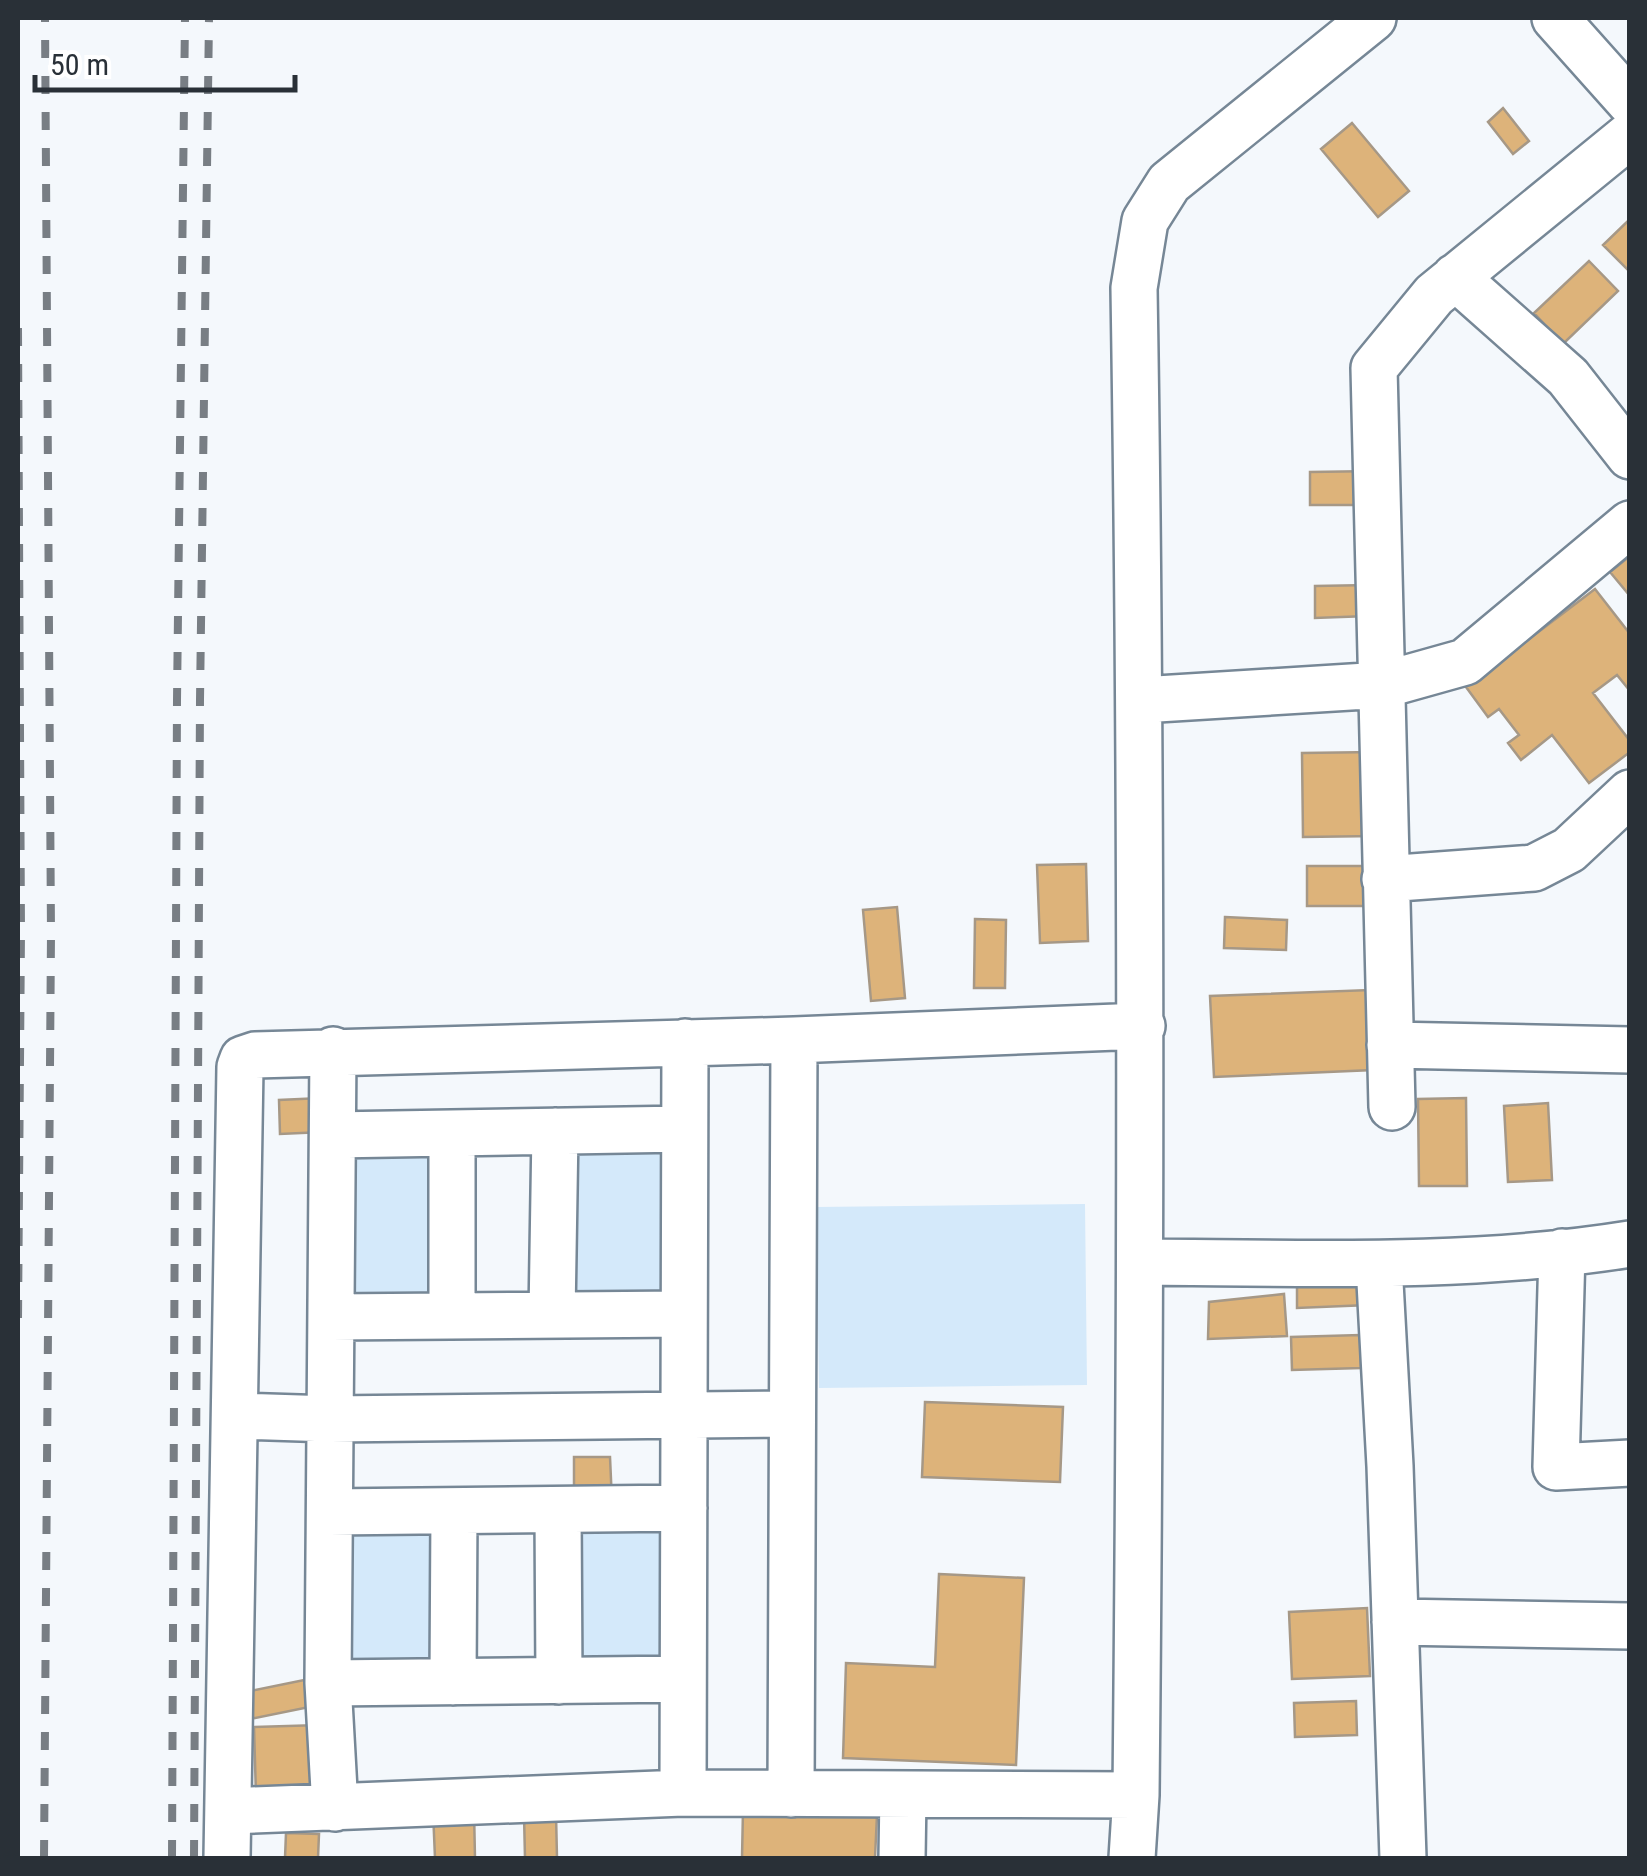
<svg xmlns="http://www.w3.org/2000/svg" width="1647" height="1876" font-family="'Roboto Condensed',sans-serif">
<rect width="100%" height="100%" fill="#f4f8fc"/>
<path fill="#d4e9fa" d="M344,1146l100,1v151l-101,-1z
M567,1147l101,1 -1,151 -100,-1z
M1085,1204l2,181 -268,3 -3,-181z
M569,1519l100,1v151l-101,-1z
M341,1521l100,1v151h-100z"/>
<path fill="#ddb37a" stroke="#a69886" stroke-width="2.5" d="M1503,108l26,33 -16,13 -25,-32z
M1352,123l57,68 -31,26 -57,-68z
M1630,219v53l-27,-27z
M1589,261l29,30 -55,53 -29,-31z
M1375,471v34h-65v-33z
M1630,556v40l-20,-24z
M1370,585l-2,31 -53,2v-32z
M1595,589l35,45v57l-13,-16 -24,18 37,48v11l-41,31 -37,-48 -31,25 -13,-17 11,-8 -20,-26 -11,8 -22,-30z
M1375,752l1,84 -73,1 -1,-84z
M1086,864l2,77 -48,2 -3,-78z
M1307,866h63v40h-63z
M897,907l8,91 -34,3 -8,-91z
M1225,917l62,3 -1,30 -62,-2z
M975,919l31,1 -1,68h-31z
M1370,990l3,80 -159,7 -4,-81z
M321,1098l2,34 -43,2 -1,-34z
M1466,1098l1,88h-48l-1,-87z
M1548,1103l4,77 -44,2 -4,-76z
M1297,1286h65l6,19 -71,3z
M1284,1294l3,42 -79,3 1,-37z
M1360,1335l1,33 -69,2 -1,-33z
M925,1402l138,5 -3,75 -138,-5z
M574,1457h36l2,45 -38,1z
M939,1574l85,4 -8,187 -173,-7 3,-95 89,4z
M1367,1608l3,68 -78,3 -3,-67z
M319,1677l5,27 -74,15 -5,-27z
M1356,1701l1,34 -62,2 -1,-34z
M320,1725l3,69 -67,2 -2,-69z
M474,1810l1,48h-40l-2,-47z
M743,1810l134,5 -2,43h-133z
M556,1814l1,44h-32l-1,-43z
M286,1833l33,1 -1,24h-33z"/>
<g fill="none" stroke-linecap="round" stroke-linejoin="round">
<defs>
<path id="minor" d="M1555,18l75,84
M1455,277l113,100 62,79
M1141,700l242,-15 82,-23 165,-138
M1385,879l149,-11 35,-18 61,-57
M1390,1045l240,5
M333,1050l-5,633 7,125
M1392,1107l-18,-739 60,-73 196,-160
M333,1135l351,-6
M1562,1252l-6,215 74,-4
M1141,1262c163,1 328,8 489,-18
M1379,1264l11,202 13,392
M552,1315l3,-184
M452,1316v-183
M332,1317l352,-3
M237,1416l94,3 459,-5
M558,1510l1,171
M330,1512l354,-4
M1395,1622l235,4
M453,1682l1,-171
M328,1683l355,-4
M683,1793l2,-751
M791,1794l3,-754
M228,1811l455,-18 453,2
M227,1858l13,-791 3,-8 12,-4 539,-15 348,-14
M902,1858l1,-64
M1132,1858l4,-63c5,-503 6,-1005 -2,-1507l11,-67 24,-38 204,-165"/>
</defs>
<use href="#minor" stroke="#768796" stroke-width="50"/>
<use href="#minor" stroke="#fff" stroke-width="45"/>
<path stroke="#787e84" stroke-width="8" stroke-dasharray="18 18" stroke-linecap="butt" d="M18,328l3,603 -3,389
M44,1858l7,-924 -6,-916
M172,1858l5,-1158 8,-682
M194,1858l6,-1158 9,-682"/>
</g>
<rect width="1647" height="1876" fill="none" stroke="#293037" stroke-width="40"/>
<path d="M35 75v15h260v-15" fill="none" stroke="#293037" stroke-width="5"/>
<text x="50" y="75" font-size="30" fill="#293037" stroke="#ffffff" stroke-width="8" paint-order="stroke">50 m</text>
</svg>
